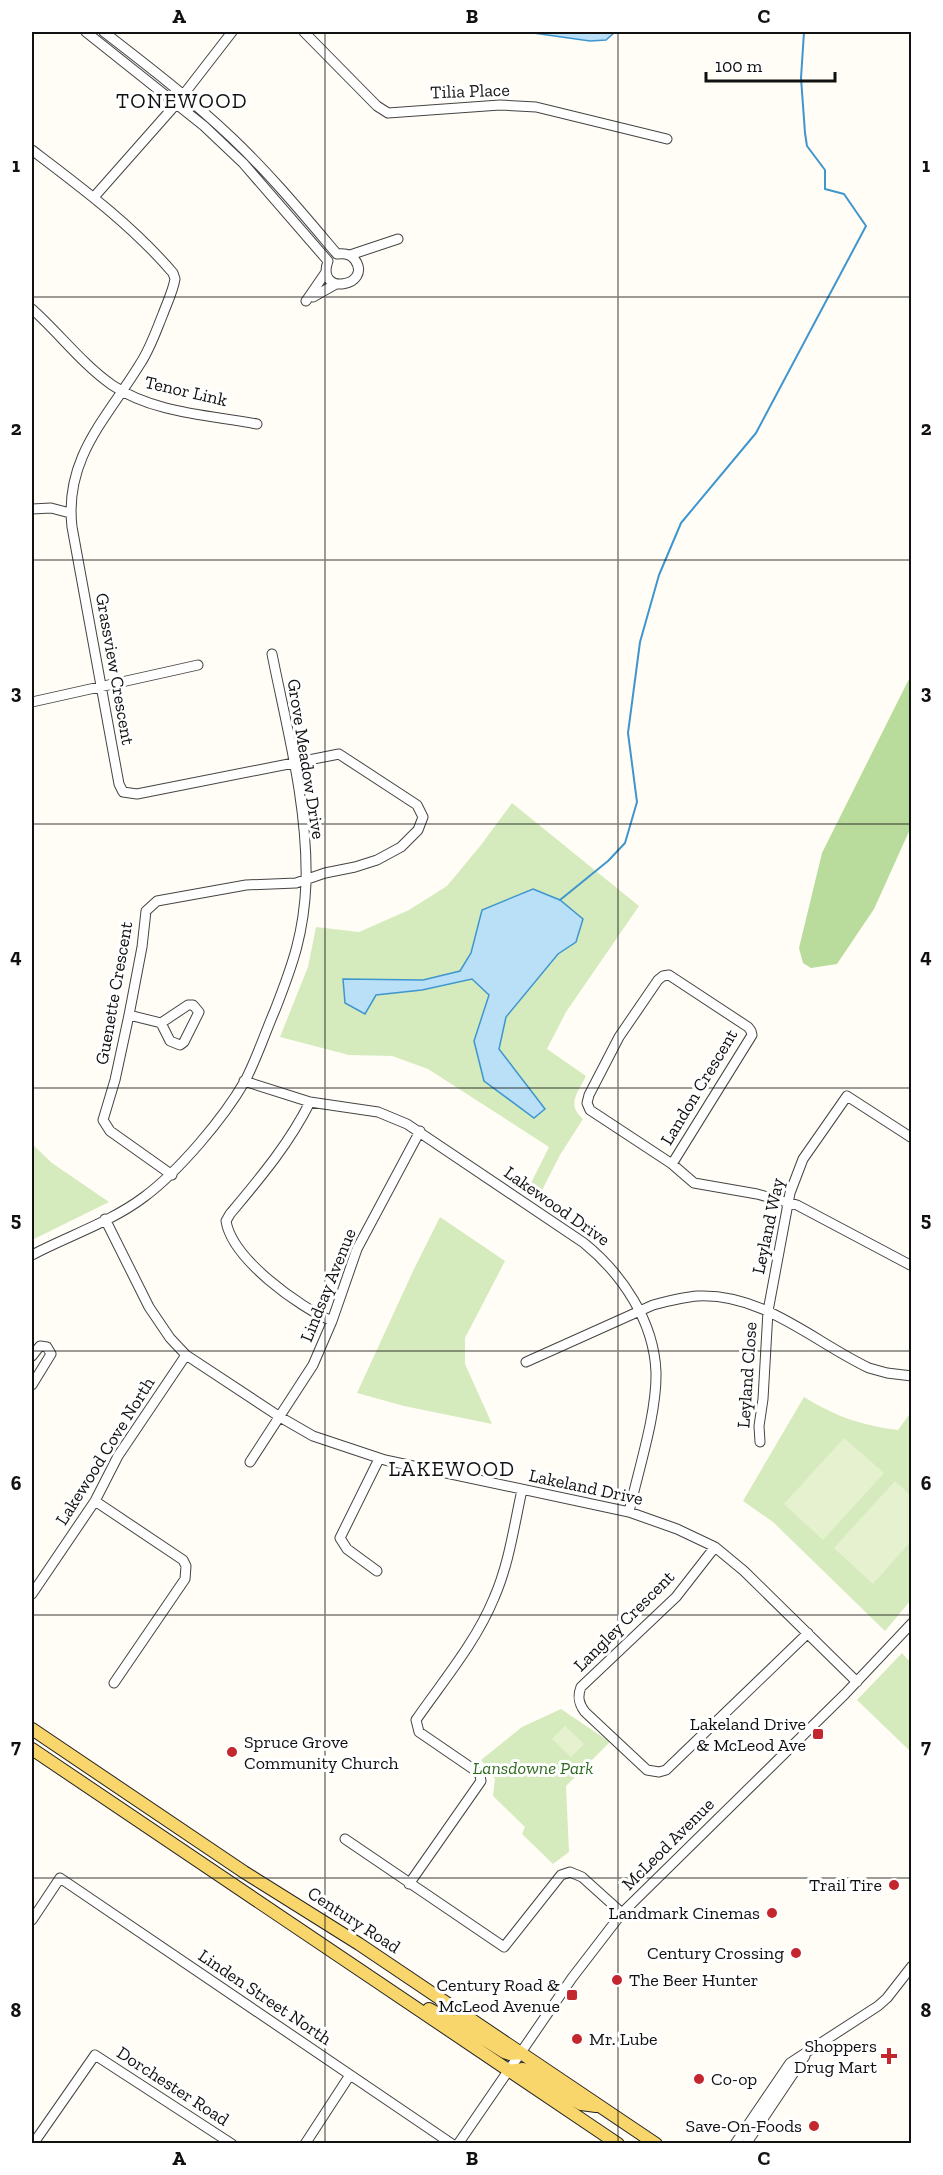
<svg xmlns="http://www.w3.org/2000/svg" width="943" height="2175" font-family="'Zilla Slab',serif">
<rect width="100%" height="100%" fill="#fffdf5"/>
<path fill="#d5ebbd" d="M512,803l127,103 -73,106 -19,37 39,27c-8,17 -20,28 -3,43l-23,36 -21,41 -11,-7 21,-42 -121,-78 -36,-13 -43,-1 -69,-18 28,-70 8,-40 43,5 50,-22 38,-24 34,-41z
M32,1144l20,19 57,39 -77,38z
M440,1217l65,44 -40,77v26l27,60 -88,-18 -47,-13 57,-124z
M804,1397c30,19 59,29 94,33l13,-18v188l-26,31 -112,-109 -30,-21z
M902,1653l9,10v89l-54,-52z
M561,1709l49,33 -44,44 3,66 -16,12 -31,-30 3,-7 -32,-31 2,-17 -14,-19 41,-33z"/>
<path fill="#b9dc9c" d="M911,675v152l-37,82 -37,55 -26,4 -8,-5 -4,-15 23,-95z"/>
<path fill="#e6f2cf" d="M844,1438l40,35 -61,67 -39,-36z
M895,1481l16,15v45l-38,43 -39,-36z
M565,1726l19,18 -13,13 -19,-18z"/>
<path fill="#b9e0f7" stroke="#3f96cf" stroke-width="1.5" d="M526,32h89l-9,8 -16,1z
M533,889l27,11 23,19 -7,23 -18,12 -52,63 -7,32 46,60 -11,9 -50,-37 -10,-40 15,-46 -17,-16 -50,11 -46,5 -11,19 -20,-11 -2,-24 80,1 37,-9 11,-18 11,-43z"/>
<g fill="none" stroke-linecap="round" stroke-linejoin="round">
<path stroke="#3f96cf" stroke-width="2" d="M560,900l48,-39 17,-18 12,-41 -9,-69 12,-91 19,-67 22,-52 75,-90 110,-207 -22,-32 -19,-5v-19l-18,-24 -2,-13 -4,-55 3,-46"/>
<defs>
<path id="minor" d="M86,32l118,94 39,37 85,98
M104,32c44,34 88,68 128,106 38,36 71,76 105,116
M304,32l73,74 11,7 112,-8 36,2 131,32
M32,150c50,38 100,75 141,123l2,6c-2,12 -8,24 -12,35 -7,17 -13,35 -23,50 -33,54 -76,94 -68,163l47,257 4,8 14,2 202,-40 78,51 6,12 -5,13 -17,17 -24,13 -22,7 -30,6 -29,10 -50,2 -89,16 -11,10 -4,36 -13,68 -14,65 -12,40 7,11 62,44
M94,197l83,-94 55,-71
M350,255l48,-16
M328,261c-13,36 45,25 27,-1 -4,-6 -11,-7 -18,-6
M313,297l23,-13
M306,301l20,-29
M32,309c27,24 50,55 80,76 41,28 97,30 145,39
M32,509l19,-1 19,5
M32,702l166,-37
M129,1015l32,8 27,-18h5l6,7 -15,30 -4,3 -10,-4 -9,-18
M244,1081l66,21 68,10 29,12 177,119c38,31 70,78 72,129 1,42 -18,99 -27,140
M310,1102c-21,42 -50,76 -80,112l-4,7c6,38 73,86 106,100
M672,1164l80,-129 -1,-4 -3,-4 -79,-52 -6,1 -5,4 -39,57 -30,58 -2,8 3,7 82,54 22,19 63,11 40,11 115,61
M105,1219l44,88 21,31 16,17 94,62 33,19 72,24 244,52 48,17 38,18 29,24 113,111
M32,1255c36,-19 79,-33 112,-58 35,-26 79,-78 101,-116 12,-23 20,-48 30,-71 18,-46 29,-77 31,-127 2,-77 -19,-154 -34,-229
M32,1356l8,-10 7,1 4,7 -19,31
M526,1362l127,-57c15,-4 30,-8 45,-9 65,-3 116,46 171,72l18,5 25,3
M760,1442l-1,-16 4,-27 5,-88 22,-118 13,-34 44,-63 65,42
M250,1462l63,-97 19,-44 25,-72 63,-118
M95,1501l88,59 3,6 -1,13 -71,104
M715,1547l-39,50 -95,90c-4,10 -2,17 4,25l62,58 12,2 7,-2 142,-137
M377,1571l-30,-22 -7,-11 39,-79
M32,1594l63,-93 23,-45 68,-101
M345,1839l159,108 57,-72 9,-3 12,5 40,36
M409,1884l72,-103 -1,-6 -4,-4 -57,-39 -3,-12c27,-39 60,-78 78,-122 15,-34 20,-72 28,-108
M32,1920l28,-42 392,266
M33,2144l62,-89 137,89
M305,2144l45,-69
M458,2144l114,-166 50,-65 223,-219 67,-71
M735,2144l55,-81 88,-57 9,-8 25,-32
M746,2144l59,-88"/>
<path id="major" d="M32,1729l212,143 115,72 297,200
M32,1749l586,395
M429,2009l42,22 33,21 6,2 10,-1
M509,2071l14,-2 58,35 15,2"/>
</defs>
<use href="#minor" stroke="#444" stroke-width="11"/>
<use href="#major" stroke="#222" stroke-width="14"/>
<use href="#minor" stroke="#fff" stroke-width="9"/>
<use href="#major" stroke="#f9d66b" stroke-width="12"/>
</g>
<path fill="none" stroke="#111" stroke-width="1.5" stroke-opacity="0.55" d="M325,32v2112M618,32v2112M32,297h880M32,560h880M32,824h880M32,1088h880M32,1351h880M32,1615h880M32,1878h880"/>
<g fill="#c4262e" stroke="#fff" stroke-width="2">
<rect x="812" y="1728" width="12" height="12" rx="3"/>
<circle cx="232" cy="1752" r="6"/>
<circle cx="894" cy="1885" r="6"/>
<circle cx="772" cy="1913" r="6"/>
<circle cx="796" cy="1953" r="6"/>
<circle cx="617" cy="1980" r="6"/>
<rect x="566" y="1989" width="12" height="12" rx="3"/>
<circle cx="577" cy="2039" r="6"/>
<path d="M886 2047h6v6h6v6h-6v6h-6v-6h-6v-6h6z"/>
<circle cx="699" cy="2079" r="6"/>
<circle cx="814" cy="2126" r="6"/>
</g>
<g text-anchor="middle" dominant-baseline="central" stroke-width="6" stroke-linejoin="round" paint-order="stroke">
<g font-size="18" fill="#111" stroke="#fff">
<text transform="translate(470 91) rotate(-2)">Tilia Place</text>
<text transform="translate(186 391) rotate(13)">Tenor Link</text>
<text transform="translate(115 669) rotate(80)">Grassview Crescent</text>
<text transform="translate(306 759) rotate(81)">Grove Meadow Drive</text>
<text transform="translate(114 993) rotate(-80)">Guenette Crescent</text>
<text transform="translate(699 1087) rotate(-59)">Landon Crescent</text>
<text transform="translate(557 1206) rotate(35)">Lakewood Drive</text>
<text transform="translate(768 1226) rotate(-78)">Leyland Way</text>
<text transform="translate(328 1285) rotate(-68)">Lindsay Avenue</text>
<text transform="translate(747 1375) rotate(-86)">Leyland Close</text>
<text transform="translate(105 1451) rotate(-58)">Lakewood Cove North</text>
<text transform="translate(586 1487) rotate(12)">Lakeland Drive</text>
<text transform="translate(624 1621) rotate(-45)">Langley Crescent</text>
<text transform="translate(668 1844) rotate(-45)">McLeod Avenue</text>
<text transform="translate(354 1920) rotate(33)">Century Road</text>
<text transform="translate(265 1997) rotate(34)">Linden Street North</text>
<text transform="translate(173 2086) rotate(33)">Dorchester Road</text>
</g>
<g font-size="18" fill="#111" stroke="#fff" text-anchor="end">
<text x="806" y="1724">Lakeland Drive<tspan x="806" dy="21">&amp; McLeod Ave</tspan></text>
<text x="244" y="1742" text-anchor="start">Spruce Grove<tspan x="244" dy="21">Community Church</tspan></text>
<text x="882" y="1885">Trail Tire</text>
<text x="760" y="1913">Landmark Cinemas</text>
<text x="784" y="1953">Century Crossing</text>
<text x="629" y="1980" text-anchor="start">The Beer Hunter</text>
<text x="560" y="1985">Century Road &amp;<tspan x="560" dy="21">McLeod Avenue</tspan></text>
<text x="589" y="2039" text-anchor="start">Mr. Lube</text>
<text x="877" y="2046">Shoppers<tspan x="877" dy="21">Drug Mart</tspan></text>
<text x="711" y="2079" text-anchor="start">Co-op</text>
<text x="802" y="2126">Save-On-Foods</text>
</g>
<g font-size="18" font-style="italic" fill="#2f6b1f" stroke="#fff">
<text x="533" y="1768">Lansdowne Park</text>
</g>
<g font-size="21" letter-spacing="1.5" fill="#111" stroke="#fff">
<text x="182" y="100">TONEWOOD</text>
<text x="452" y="1468">LAKEWOOD</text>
</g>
</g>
<rect width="943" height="2175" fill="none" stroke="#ffffff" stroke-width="66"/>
<path d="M706 72v9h129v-9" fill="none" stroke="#111111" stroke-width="3"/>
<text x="715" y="72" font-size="18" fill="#111111" stroke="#ffffff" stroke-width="4.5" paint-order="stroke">100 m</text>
<rect x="33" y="33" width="877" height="2109" fill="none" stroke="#111" stroke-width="2"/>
<g font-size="20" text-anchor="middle" font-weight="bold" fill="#111">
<text x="179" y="23">A</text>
<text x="472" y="23">B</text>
<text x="764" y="23">C</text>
<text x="16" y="172">1</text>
<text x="926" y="172">1</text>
<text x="16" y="435">2</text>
<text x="926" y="435">2</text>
<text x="16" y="699">3</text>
<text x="926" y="699">3</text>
<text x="16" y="963">4</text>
<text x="926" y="963">4</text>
<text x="16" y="1226">5</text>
<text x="926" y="1226">5</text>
<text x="16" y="1490">6</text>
<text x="926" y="1490">6</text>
<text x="16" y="1753">7</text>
<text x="926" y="1753">7</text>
<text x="16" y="2017">8</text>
<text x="926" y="2017">8</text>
<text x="179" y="2165">A</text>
<text x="472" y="2165">B</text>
<text x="764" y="2165">C</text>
</g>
</svg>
